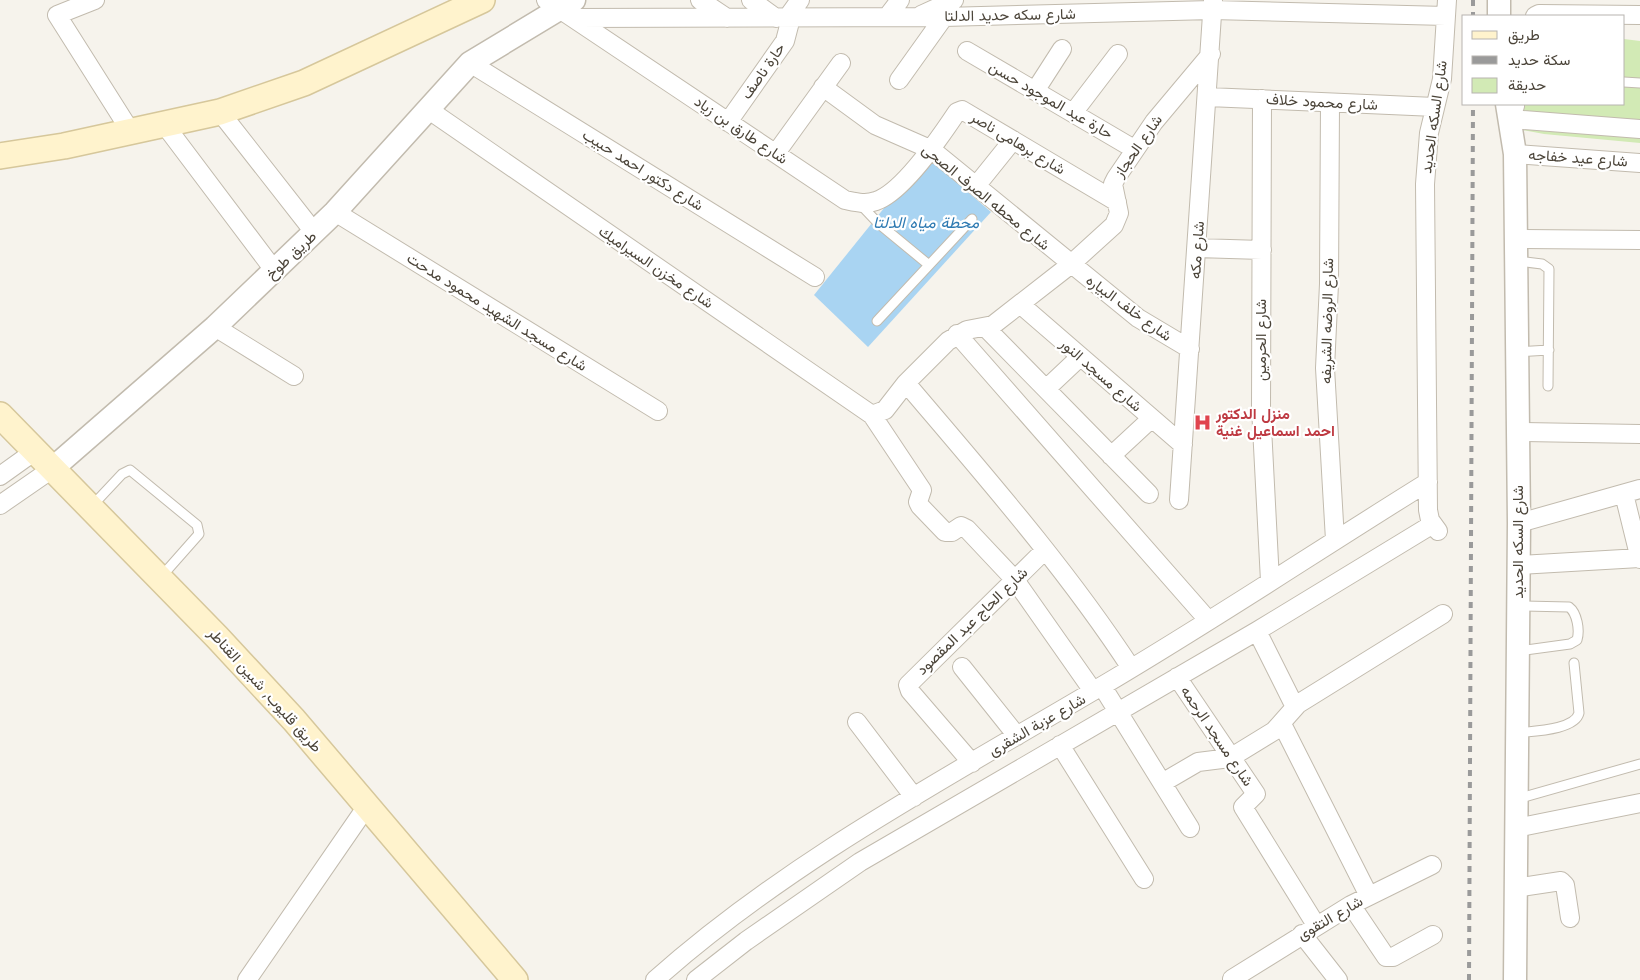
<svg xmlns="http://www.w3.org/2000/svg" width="1640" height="980" font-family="Jost,Vazirmatn,sans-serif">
<rect width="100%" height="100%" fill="#f6f3ec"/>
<path fill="#d2eab5" d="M1624,39l16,2v102l-96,-9 -33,-6 2,-24h111z"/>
<path fill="#a9d4f2" d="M926,156l65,56 -123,135 -54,-52z"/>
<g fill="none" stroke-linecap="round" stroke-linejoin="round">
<defs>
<path id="service" d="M1624,82l16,1
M860,204l18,19 51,42
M1517,261l25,3 7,5 -1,117
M877,321l95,-102
M1518,352l31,-2
M91,507l31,-33 8,-4 67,55 2,9 -38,43
M1518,651l52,-7 7,-4c3,-10 0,-27 -8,-33l-50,-1
M1517,733c16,-2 58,-3 62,-20l-5,-50
M1517,799l123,-35"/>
<path id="minor" d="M95,0l-38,15 74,117
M546,0l299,200c10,2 20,5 31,1 27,-9 65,-65 81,-89l5,-2 155,92
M700,0l27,18
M751,0l25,18
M921,15l33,-15
M1535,16l4,-2 101,1
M887,17l13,-17
M574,18l370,-1 268,-7 234,6
M787,18l13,-18
M967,51l167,98
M470,63l345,214
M899,80l45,-63
M823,87l52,38 57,25 206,168 52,31
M1035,91l27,-42
M1208,97l227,10
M1262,99l-1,309 9,173
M1330,103l-1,181 -4,84 10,172
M1515,106l-5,13 130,10
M429,110l443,305 13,-5 21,-27 42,-42 19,-11 26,-5 77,-60 44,-40 5,-12 -6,-29 3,-6 38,-56 57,-68
M220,112l94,120
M1073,113l45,-59
M728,122l57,-81 6,-23
M164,124l110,146
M776,153l65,-90
M1515,154l125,9
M976,186l37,-46
M335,212l323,199
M1516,239l124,1
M1197,248l65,2
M1020,304l163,141
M215,327l79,49
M986,328l163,166
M957,334l251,286
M906,383c78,92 159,184 225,285
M1046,389l34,-32
M872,415l50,75 -4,12 2,4 25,26h7l9,-6 6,3 48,51 78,111
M1518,432l122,2
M1111,456l41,-38
M0,476l35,-25
M1624,494l16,65
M1179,500l34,-500
M0,505l52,-36
M1519,523l121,-34
M1438,531l-8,-11 -2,-10 -3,-326 4,-51 13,-54 5,-79
M1519,565l121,-7
M1257,631l38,76
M962,667l55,69
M1177,677l79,117 -13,13 73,118
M1102,686l88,142
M857,722l57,75
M1282,724l87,172
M1060,745l84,134
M972,763l-62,-72 -2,-6 137,-135
M1162,783l36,-21 32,-4 44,-27 24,-27 145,-90
M1516,828l124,-25
M1515,888l46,-7 4,4 5,33
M1351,905l35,52h7l40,-22
M1302,934l36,46
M1232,979l119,-74 81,-40
M247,980l120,-174
M655,980c130,-116 286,-199 435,-287 115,-67 225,-141 338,-211
M696,980l50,-39 114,-79 397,-231 176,-107"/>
<path id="tertiary" d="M1499,16v-16
M1507,104l8,50 4,369 -4,457
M52,469l163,-142 120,-115 135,-149 104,-63"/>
<path id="secondary" d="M0,156l64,-10 156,-34 84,-29 178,-83
M0,415l217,222 77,83 221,260"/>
</defs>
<use href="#service" stroke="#c2bbae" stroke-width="11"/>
<use href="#minor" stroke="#c2bbae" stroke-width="20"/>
<use href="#tertiary" stroke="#c2bbae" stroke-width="25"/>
<use href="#secondary" stroke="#d6c79b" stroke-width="28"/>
<use href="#service" stroke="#fff" stroke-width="9"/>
<use href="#minor" stroke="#fff" stroke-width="18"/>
<use href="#tertiary" stroke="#fff" stroke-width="22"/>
<use href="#secondary" stroke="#fff3cd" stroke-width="25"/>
<path stroke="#9a9a9a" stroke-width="4" stroke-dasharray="6 6" stroke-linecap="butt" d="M1473,0v16
M1469,980l4,-876"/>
</g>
<defs>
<symbol id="hospital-bare" viewBox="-9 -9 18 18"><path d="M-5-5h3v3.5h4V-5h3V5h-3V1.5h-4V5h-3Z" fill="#e0444e" stroke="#fff" stroke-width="2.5" paint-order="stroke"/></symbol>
</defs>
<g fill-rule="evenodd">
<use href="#hospital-bare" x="1190" y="410" width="25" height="25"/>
</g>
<g text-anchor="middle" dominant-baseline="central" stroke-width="4.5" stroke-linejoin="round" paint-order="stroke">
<g font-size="15" fill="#4b4439" stroke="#fff">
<text transform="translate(1010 15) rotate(-1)">شارع سكه حديد الدلتا</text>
<text transform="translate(763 71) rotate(-55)">حارة ناصف</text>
<text transform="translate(1051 100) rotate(30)">حارة عبد الموجود حسن</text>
<text transform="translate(1322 102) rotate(3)">شارع محمود خلاف</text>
<text transform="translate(1434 117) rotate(-82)">شارع السكه الحديد</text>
<text transform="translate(741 130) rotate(34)">شارع طارق بن زياد</text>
<text transform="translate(1018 143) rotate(31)">شارع برهامى ناصر</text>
<text transform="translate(1138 146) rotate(-55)">شارع الحجاز</text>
<text transform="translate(1578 158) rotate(4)">شارع عيد خفاجه</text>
<text transform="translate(643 170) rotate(32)">شارع دكتور احمد حبيب</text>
<text transform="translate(986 197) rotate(39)">شارع محطه الصرف الصحى</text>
<text transform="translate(1197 250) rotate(-86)">شارع مكه</text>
<text transform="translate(291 255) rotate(-43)">طريق طوخ</text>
<text transform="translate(656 267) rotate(34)">شارع مخزن السيراميك</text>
<text transform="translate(1129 308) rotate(36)">شارع خلف البياره</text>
<text transform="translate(497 312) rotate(32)">شارع مسجد الشهيد محمود مدحت</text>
<text transform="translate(1327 321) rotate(-89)">شارع الروضه الشريفه</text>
<text transform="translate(1261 340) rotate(-90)">شارع الحرمين</text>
<text transform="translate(1101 375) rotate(41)">شارع مسجد النور</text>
<text transform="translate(1518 542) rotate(-90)">شارع السكه الحديد</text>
<text transform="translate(972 621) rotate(-44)">شارع الحاج عبد المقصود</text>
<text transform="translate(265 690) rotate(48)">طريق قليوب, شبين القناطر</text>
<text transform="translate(1037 725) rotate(-30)">شارع عزبة الشقرى</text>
<text transform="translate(1217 736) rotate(56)">شارع مسجد الرحمه</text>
<text transform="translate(1330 918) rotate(-30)">شارع التقوى</text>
</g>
<g font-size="15" font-weight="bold" fill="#be3a42" stroke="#fff" text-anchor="start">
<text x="1216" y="414">منزل الدكتور<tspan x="1216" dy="17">احمد اسماعيل غنية</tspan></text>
</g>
<g font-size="16" font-style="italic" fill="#2e7ab2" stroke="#fff">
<text x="926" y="222">محطة مياه الدلتا</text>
</g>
</g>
<rect x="1462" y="15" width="162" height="90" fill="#ffffff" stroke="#b7b4b0"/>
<rect x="1472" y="31" width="25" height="8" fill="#fff3cd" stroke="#b7b4b0"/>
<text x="1508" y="40" font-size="15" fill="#4b4439">طريق</text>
<rect x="1472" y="56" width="25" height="8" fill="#9a9a9a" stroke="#b7b4b0"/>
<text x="1508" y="65" font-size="15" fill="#4b4439">سكة حديد</text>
<rect x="1472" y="78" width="25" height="15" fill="#d2eab5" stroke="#b7b4b0"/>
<text x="1508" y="90" font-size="15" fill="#4b4439">حديقة</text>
</svg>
